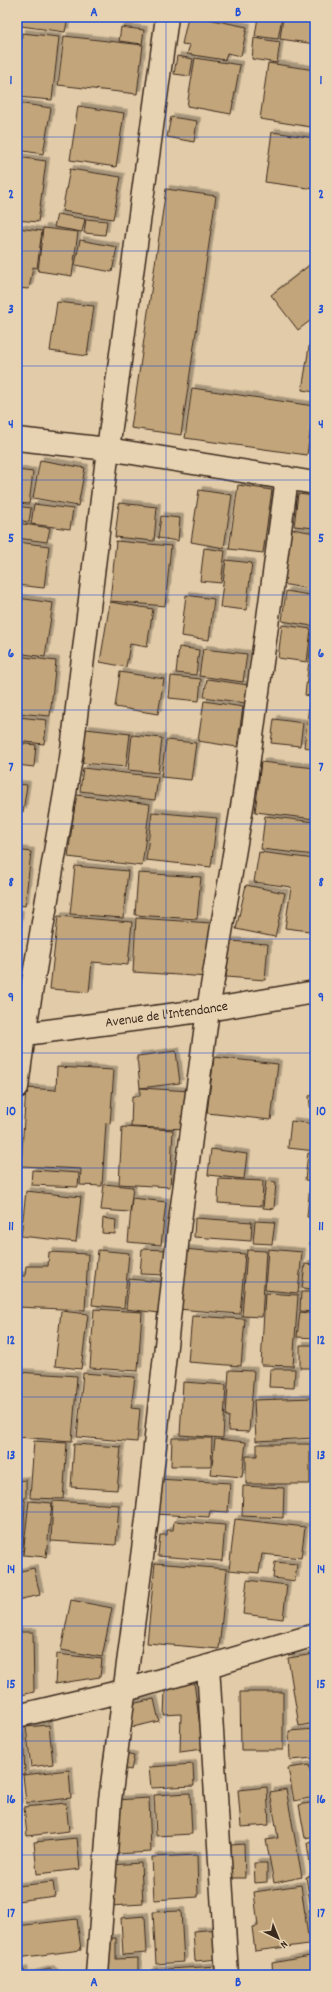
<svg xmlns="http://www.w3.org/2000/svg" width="332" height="1992" font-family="Dekko,sans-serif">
<defs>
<filter id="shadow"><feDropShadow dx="3.5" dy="-3.5" stdDeviation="0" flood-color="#0004"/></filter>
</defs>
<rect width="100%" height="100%" fill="#e2cba8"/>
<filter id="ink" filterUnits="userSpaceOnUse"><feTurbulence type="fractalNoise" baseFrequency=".025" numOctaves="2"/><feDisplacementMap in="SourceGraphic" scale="8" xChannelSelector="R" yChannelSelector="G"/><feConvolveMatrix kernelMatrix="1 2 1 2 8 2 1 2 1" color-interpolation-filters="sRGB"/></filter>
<g filter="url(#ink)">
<path fill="#c2a57a" stroke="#3b2a1e" filter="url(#shadow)" d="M22,17h46l-3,15 -44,-6z
M188,17h10l49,10 -6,29 -14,-3 -2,7 -38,-6 3,-9 -8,-1z
M258,17h24l-4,22 -23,-3z
M283,17h32v27l-35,-5z
M121,27l23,3 -2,14 -23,-3z
M22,33l37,4 -7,63 -35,-3z
M64,36l79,9 -6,49 -79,-9z
M254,38l26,4 -3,21 -25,-4z
M177,56l16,3 -3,17 -16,-2z
M195,58l45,7 -9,49 -44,-8z
M268,63l47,7v33l-4,24 -51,-8z
M17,103l34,5 -8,46 -26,-4z
M78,106l46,7 -8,54 -46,-7z
M171,117l26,4 -3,21 -27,-5z
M272,132l43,6v51l-50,-7z
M17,157l29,4 -8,61 -21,-2z
M70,169l51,8 -8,42 -51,-8z
M166,189l50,7 -35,239 -50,-7z
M57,214l28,5 -3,13 -28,-5z
M86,219l21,2 -2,14 -21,-2z
M17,228l25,3 -5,37 -4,-1 -4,22 -12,-1z
M43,228l35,4 -6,44 -34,-5z
M80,240l37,7 -5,25 -37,-7z
M315,261v56l-17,13 -27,-35z
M57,302l37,4 -7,50 -37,-5z
M310,341l5,1v50l-13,-2z
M192,388l122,18 -7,49 -122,-17z
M40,460l45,8 -7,38 -45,-8z
M17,470l16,2 -4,32 -12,-1z
M238,485l34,5 -9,63 -34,-4z
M199,490l33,5 -8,53 -33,-6z
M298,494l17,2v32l-21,-2z
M119,503l38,4 -3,34 -39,-4z
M34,504l39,5 -3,20 -39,-5z
M17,506l14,2 -2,14 -12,-2z
M161,516l19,2 -2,23 -20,-3z
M17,523l33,5 -3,14 -30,-4z
M292,529l23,4v57l-33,-6z
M116,541l55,5 -6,60 -55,-5z
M17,542l32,4 -5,42 -27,-3z
M204,548l21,3 -4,32 -21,-2z
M226,560l26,3 -6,47 -26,-3z
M286,591l29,5 -3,30 -30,-5z
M186,595l28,4 -5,41 -28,-4z
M18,598l35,5 -8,54 -28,-4z
M110,602l43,7 -6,38 -17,-3 -4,23 -26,-5z
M282,625l29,4 -4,33 -29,-4z
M312,635h3v62l-10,-2z
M179,647l20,3 -3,25 -20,-2z
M203,649l44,5 -4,28 -44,-6z
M17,656l39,5 -6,55 -33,-3z
M120,672l44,7 -6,35 -43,-7z
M171,676l30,3 -2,22 -30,-3z
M207,679l41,6 -3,18 -41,-6z
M310,698l5,1v50l-11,-2z
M204,701l39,6 -6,40 -39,-6z
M17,717l30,3 -3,24 -27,-3z
M274,719l29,4 -3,23 -29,-3z
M86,729l44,5 -4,33 -44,-4z
M132,735l30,3 -4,35 -30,-3z
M166,740l30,3 -5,37 -30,-3z
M17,743l19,2 -2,22 -17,-2z
M261,762l54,6v51l-60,-7z
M83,768l75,9 -3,23 -75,-9z
M17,784l10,1 -4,27 -6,-1z
M76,795l74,9 -8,62 -74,-9z
M152,812l65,6 -6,49 -65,-7z
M265,816l50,6v33l-54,-6z
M17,850l14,2 -6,54 -8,-1z
M259,852l56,7v41l-5,31 -25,-3 6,-41 -37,-5z
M75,866l53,5 -5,47 -53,-4z
M138,873l63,4 -4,42 -62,-4z
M246,885l39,8 -10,44 -39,-8z
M17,914h3l-3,24z
M58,916l74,6 -4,43 -36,-3 -3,30 -39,-3z
M136,918l75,5 -3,54 -75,-5z
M315,919v31h-4z
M230,941l38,3 -3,36 -39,-3z
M176,1051l4,32 -40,5 -3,-32z
M214,1057l64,7 -7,56 -64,-7z
M57,1067l57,3 -4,54 -4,-1 -4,63 -22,-1 1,-16 -60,-3 5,-78 30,2z
M140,1088l51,3 -2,38 -58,-2 1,-31h8z
M315,1095v27h-3l-3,-26z
M291,1121l24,3v27l-27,-3z
M122,1127l51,3 -3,57 -51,-3z
M211,1149l36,5 -3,25 -36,-4z
M308,1153l7,1v27l-10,-1z
M32,1170l47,3 -1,14 -47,-2z
M219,1179l44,2 -1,25 -44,-3z
M266,1181l10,1 -2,27 -11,-1z
M104,1184l29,3 -3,25 -29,-2z
M310,1184h5v33h-8z
M26,1191l55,6 -5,45 -55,-6z
M132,1198l34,4 -5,43 -33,-3z
M103,1218l13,2 -1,14 -13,-1z
M195,1218l57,4 -1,19 -57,-4z
M255,1221l20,1 -3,22 -19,-1z
M311,1221h4v24h-5z
M142,1249l26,1 -2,25 -26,-1z
M182,1249l63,5 -5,60 -63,-5z
M268,1249l34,3 -4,41 -33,-3z
M98,1250l31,3 -5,55 -32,-3z
M247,1250l19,1 -4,66 -20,-1z
M49,1252l39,2 -3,56 -68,-3v-32l8,1 1,-10h22z
M305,1264l10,1v24l-13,-1z
M129,1279l34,3 -4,31 -33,-4z
M301,1292h14v20l-15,-1z
M265,1293l33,2 -5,71 -32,-1z
M94,1309l48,3 -4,59 -48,-3z
M61,1311l27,3 -7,55 -26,-3z
M300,1312l15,2v24l-18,-1z
M192,1316l53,3 -4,47 -53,-4z
M300,1345h15v23h-15z
M270,1369h25l-1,19 -25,-1z
M229,1370l25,1 -5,61 -21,-1 1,-15h-3z
M17,1372l60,4 -5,65 -55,-4z
M83,1373l52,4 -4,31 9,1 -3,33 -60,-5z
M183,1382l43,3 -3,53 -43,-3z
M314,1398l1,40 -59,3 -2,-41z
M172,1438h40l-1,28h-40z
M215,1439l31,3 -4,35 -31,-3z
M34,1441l33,2 -4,56 -33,-1z
M74,1444l47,3 -4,43 -46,-3z
M257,1444h53v40h-64v-28h11z
M156,1479l74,4 -2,29 -18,-1 -1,6 -55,-3z
M26,1480v18h-9v-17z
M243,1486l41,2 -1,30 -41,-2z
M17,1499l8,1 -2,51 -6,-1z
M29,1501l23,2 -6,54 -23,-2z
M53,1501l66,4 -3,40 -65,-4z
M235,1519l70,8 -4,31 -39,-4 -3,19 -30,-3z
M174,1521l51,4 -3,36 -64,-5 2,-21h7v-5h6z
M275,1562l22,2 -2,17 -22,-3z
M155,1563l72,6 -8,80 -72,-6z
M34,1568l6,27 -23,5v-28z
M247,1580l40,5 -4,34 -40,-5z
M71,1600l41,8 -10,49 -41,-7z
M17,1632h16l1,60 -17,4z
M57,1654l45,5 -2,18 -45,7z
M315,1654v69l-16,3 -11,-68z
M194,1682l9,67 -23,3 1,-38 -17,1 1,-24z
M240,1692h43v58h-42z
M154,1699l5,22 -35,8 3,-24z
M49,1725l4,39 -22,3 -5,-40z
M315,1729v29l-25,2 -1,-29z
M23,1730l2,44 -8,1v-44z
M120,1753l14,3 -3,14 -14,-3z
M193,1764l1,22 -43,2 -2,-21z
M309,1765l6,32 -21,4 -6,-33z
M69,1770l2,28 -45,5 -3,-28z
M17,1786l2,20 -2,1z
M267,1787l2,38 -28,2 -3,-37z
M286,1789l16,88 -28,6 -8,-43 12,-2 -8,-46z
M190,1793l2,41 -36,2 -2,-41z
M149,1798l2,54 -34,2 -2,-54z
M315,1802v34l-10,2 -6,-33z
M66,1803l3,28 -42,5 -3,-29z
M77,1838l3,31 -43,5 -3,-32z
M315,1842v27l-4,1 -4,-27z
M244,1844l1,34h-13l-1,-33z
M197,1855l1,42 -44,3 -2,-43z
M141,1863l2,41 -33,2 -1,-41z
M254,1863h13v19l-12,1z
M315,1876v25l-5,1 -4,-25z
M53,1882l2,14 -38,5v-15z
M301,1885l8,59 -54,7 -3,-24 6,-1 -4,-34z
M315,1909v38h-2l-4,-37z
M181,1911l3,51 -28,2 -3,-52z
M145,1916l2,37 -24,2 -2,-37z
M77,1919l4,31 -64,8v-32z
M219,1929l2,30 -26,2 -2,-30z
M116,1938v21l22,-1v15l-34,2 -2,-36z
M310,1956l3,19h-40l-1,-12z
M218,1966l1,9h-68v-5z
M50,1969l7,6h-30z
M24,1970l1,5h-8v-3z"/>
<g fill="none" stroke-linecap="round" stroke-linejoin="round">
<defs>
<path id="street" d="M17,439l91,10 207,34
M17,1087l7,-53 47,-276 37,-309 59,-432
M208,1666l19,309
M17,1716l106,-25 192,-56
M97,1975l13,-175 37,-281 31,-283 30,-226 36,-215 43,-317"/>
<g id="secondary">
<path id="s1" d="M17,1035l191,-25 107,-18"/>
</g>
</defs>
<use href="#street" stroke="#3b2a1e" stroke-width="25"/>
<use href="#secondary" stroke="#3b2a1e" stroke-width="25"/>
<use href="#street" stroke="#e7d2b1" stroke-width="22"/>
<use href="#secondary" stroke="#e7d2b1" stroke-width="22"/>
</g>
</g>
<path fill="none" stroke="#1d4ed8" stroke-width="1" stroke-opacity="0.55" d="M166,17v1958M17,137h298M17,251h298M17,366h298M17,480h298M17,595h298M17,710h298M17,824h298M17,939h298M17,1053h298M17,1168h298M17,1282h298M17,1397h298M17,1512h298M17,1626h298M17,1741h298M17,1855h298"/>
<g text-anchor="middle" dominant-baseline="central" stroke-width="3" stroke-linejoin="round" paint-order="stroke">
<g font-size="14" fill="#3b2a1e" stroke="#e7d2b1">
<text stroke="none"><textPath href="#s1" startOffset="151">Avenue de l'Intendance</textPath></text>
</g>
</g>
<rect width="332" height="1992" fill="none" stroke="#e7d2b1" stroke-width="44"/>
<g transform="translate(278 1938) rotate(137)" stroke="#e7d2b1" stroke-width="3" paint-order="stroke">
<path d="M0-3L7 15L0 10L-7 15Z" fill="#3b2a1e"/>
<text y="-6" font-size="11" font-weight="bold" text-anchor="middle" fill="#3b2a1e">N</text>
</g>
<rect x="22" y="22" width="288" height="1948" fill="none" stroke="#1d4ed8" stroke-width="1.5"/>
<g font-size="13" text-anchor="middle" font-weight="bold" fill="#1d4ed8">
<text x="94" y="16">A</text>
<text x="238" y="16">B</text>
<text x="11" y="84">1</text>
<text x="321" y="84">1</text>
<text x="11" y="198">2</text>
<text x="321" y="198">2</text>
<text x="11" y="313">3</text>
<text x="321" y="313">3</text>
<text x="11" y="428">4</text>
<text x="321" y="428">4</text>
<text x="11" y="542">5</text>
<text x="321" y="542">5</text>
<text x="11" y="657">6</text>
<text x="321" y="657">6</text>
<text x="11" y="771">7</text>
<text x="321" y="771">7</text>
<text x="11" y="886">8</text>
<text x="321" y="886">8</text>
<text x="11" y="1001">9</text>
<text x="321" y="1001">9</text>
<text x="11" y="1115">10</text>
<text x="321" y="1115">10</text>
<text x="11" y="1230">11</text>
<text x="321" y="1230">11</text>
<text x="11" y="1344">12</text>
<text x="321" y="1344">12</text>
<text x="11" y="1459">13</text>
<text x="321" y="1459">13</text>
<text x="11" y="1573">14</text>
<text x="321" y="1573">14</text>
<text x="11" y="1688">15</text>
<text x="321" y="1688">15</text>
<text x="11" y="1803">16</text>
<text x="321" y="1803">16</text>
<text x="11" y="1917">17</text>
<text x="321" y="1917">17</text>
<text x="94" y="1986">A</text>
<text x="238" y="1986">B</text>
</g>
</svg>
